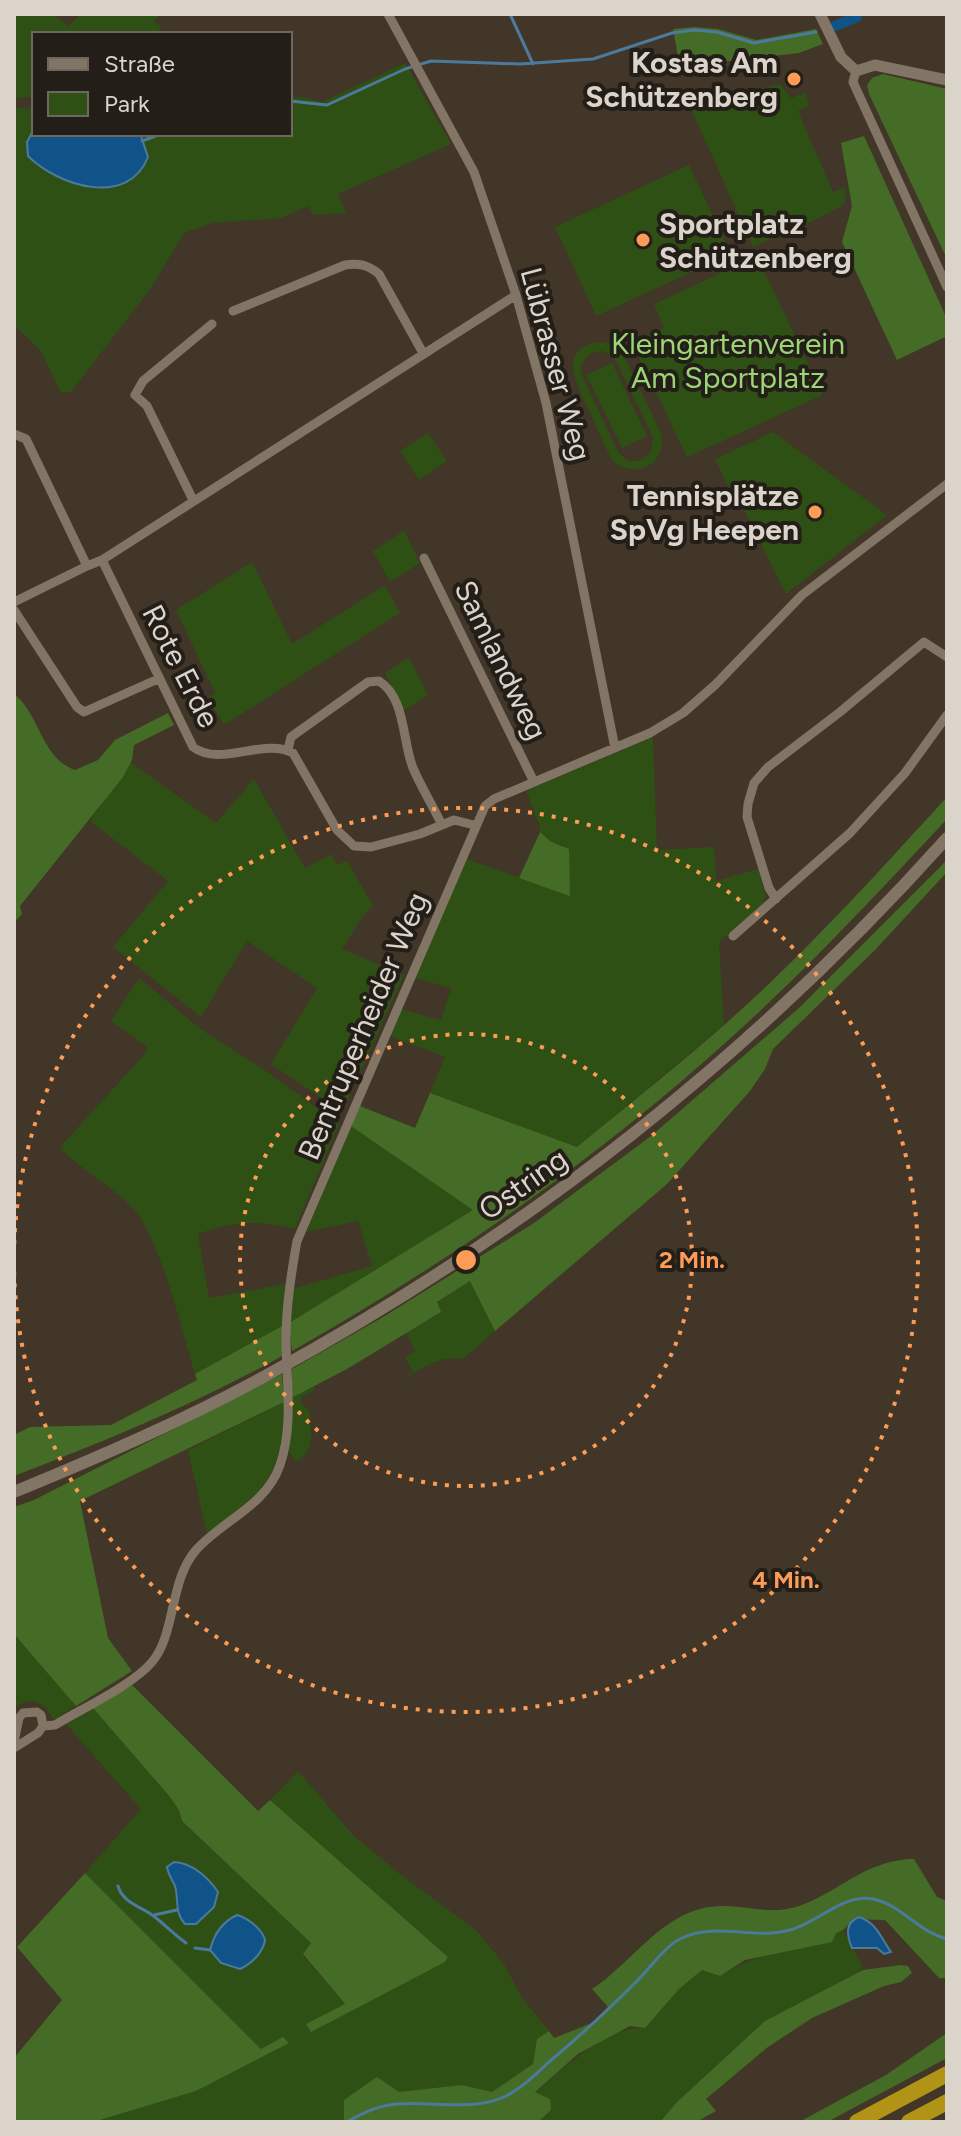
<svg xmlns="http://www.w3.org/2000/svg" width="961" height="2136" font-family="Figtree,sans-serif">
<rect width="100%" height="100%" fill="#413627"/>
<path fill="#2f5014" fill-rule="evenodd" d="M14,14h39l15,12 13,-12h80l-7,7 8,7 -6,6h-122v62l-20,3z
M405,63l46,81 -113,50 8,19 -32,2 -6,-9 -27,12 -68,5 -29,10 -33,55 -80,104 -10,1 -20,-42 -27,-26v-218l14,2 6,-5v30h256v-36l11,-1 21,5z
M780,84l11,14 15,-5 3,13 -11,5 35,81 12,-5v15l-5,5 -59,30 -2,-2 -26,12 -63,-140z
M689,165l42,89 -135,62 -41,-89z
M757,256l66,139 -136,62 -55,-114 32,-15 -10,-24z
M599,342l9,1 14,9 39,81c7,30 -25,48 -48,28 -9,-14 -15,-31 -22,-47 -12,-24 -37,-65 8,-72zM603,351l11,6 39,80 -2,15 -11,9h-12l-10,-9 -37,-79c0,-15 8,-22 22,-22z
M612,363l35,73 -25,12 -36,-73z
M773,432l114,83 -101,79 -42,-84 -17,-26 -12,-25z
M428,433l19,28 -28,19 -19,-29z
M404,531l16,32 -30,19 -17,-31z
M252,562l40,82 93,-59 15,28 -176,112 -16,-27 7,-5 -39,-83z
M409,657l19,38 -25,16 -18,-38z
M653,737l4,113 57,-3 2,34 42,-12 8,27 -3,8 -44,38 5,83 -147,122 -147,-54 15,-36 -55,-21 11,-27 40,11 10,-32 -37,-10 52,-119 104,36 -6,-50 -14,-4 -10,-9 -1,-8 -13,-33z
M130,762l86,61 38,-44 51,89 27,-14 4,11 11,-4 26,45 -10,10 -21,33 62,26 -62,137 -71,-48 46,-76 -70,-47 -46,76 -88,-70 55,-66 -78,-60z
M139,978l63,52 64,41 73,53 -44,105c-39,-9 -59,-8 -97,5l11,64 76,-14 -3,42 -87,48c-13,-43 -36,-142 -66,-170 -21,-20 -47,-34 -67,-54l-1,-4 84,-92 2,-7 -36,-26z
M351,1126l123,84 -185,113 3,-34 80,-23 -14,-45 -52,11z
M471,1280l24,51 -32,28c-26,-4 -43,11 -65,24l15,-11 -8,-14 10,-7 -9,-18 35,-20 -4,-10z
M314,1385v5l-13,7v7l8,6c2,18 7,43 -13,51l-8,-10 3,-53z
M284,1402c-1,76 -20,89 -77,132l-19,-84z
M14,1634l62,72 -23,14c-7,-19 -24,-24 -39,-12z
M93,1708l77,89 9,13 3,11 129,122 -8,12 42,50 -38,19 141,-67 -178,-157 28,-29 55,64 48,40 75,55 28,34 18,34 27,33 -12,9 -4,24 -41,28 -30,-7 -63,7 -55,30h-251l103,-31 87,-54 -22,12 -176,-176 56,-64 -75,-85zM170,1864l30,9 17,16 -3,18 -17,17 -20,-14 -2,-23 -8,-16z
M843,1930l19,35 -2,7 -95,50 -89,81 -16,19h-122l13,-12 -17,-17c26,-22 76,-69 111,-65l34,-39 23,-19 18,6c37,-23 82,-31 123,-46z"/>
<path fill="#456c26" d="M694,27l24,2 38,11 60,-11 7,15 -24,9 -119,14 -7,-38z
M883,74l64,15v170l-78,-165 -2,-9 5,-7z
M864,136l83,183v17l-50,24 -55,-118 10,-36 -11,-63z
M14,694c26,20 27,64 61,76l23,-10 17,-20 53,-27 6,12 -40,20 -2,15 -9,17 -103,129 2,8 -8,9z
M947,797v22c-69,74 -138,148 -213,216 -134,122 -285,227 -442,316l-3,-28 184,-113 -122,-84 9,-20 55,22 15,-35 147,54c68,-56 138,-110 201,-172 59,-57 114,-118 169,-178z
M540,832l10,9 19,8 1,47 -51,-18z
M947,860v12l-72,78 -102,99 -8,20 -15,22 -83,93 -172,147 -25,-50 -33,21 4,10 -94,57 -56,29 1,-29 91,-52 151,-94 117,-87 148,-128z
M282,1326v30c-86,48 -176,85 -268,120v-41l16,-8 81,-2 86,-45 -2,-6z
M282,1374l2,28 -204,99 28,137 24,33 -56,35 -62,-72v-127l20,-7z
M132,1685l126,126 12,-11 178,157 -3,5 -134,70 -5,-8 39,-20 -42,-50 8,-11 -129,-122 -3,-11 -9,-13 -77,-89z
M908,1859h6l23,38 10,4v77h-8l-54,-58 -31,-1 -11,11 -7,3 -4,9 -87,18 -25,16 -18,-6 -23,19 -34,39 -15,-2 -52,28 -43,38 15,7 1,11 -13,12h-194v-22l33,-23 22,15 63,-7 30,7 41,-28 4,-25 12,-8 5,7 38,-15 16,-16 -16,-18c36,-23 65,-69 108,-80 38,-10 64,10 102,-4 39,-15 59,-41 106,-46z
M85,1873l176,176 22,-12 6,6 -93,48 -103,31h-79v-64l48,-58 -45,-53z
M901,1965l7,1 4,7 -11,9 -17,4 -72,32 -44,29 -62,52 10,12 -20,11h-36l16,-19 89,-82 98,-51z
M947,2033v25l-120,64h-28l87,-47z"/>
<path fill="#0f5389" stroke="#4c7a9d" stroke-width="2" d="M34,129v5h103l4,2 7,21c-20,51 -90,29 -120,-1l-1,-14z
M174,1862c18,1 34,15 44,30l-4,15 -18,17h-11c-11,-12 -6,-24 -10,-38 -3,-7 -7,-12 -8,-19z
M237,1915c11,3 25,14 28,25 -2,13 -14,24 -25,29l-19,-6 -11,-13c4,-16 12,-28 27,-35z
M859,1917c18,6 22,21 32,35l-7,2 -7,-6h-25c-5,-12 -8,-25 7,-31z"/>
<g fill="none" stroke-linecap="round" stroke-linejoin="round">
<path stroke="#4c7a9d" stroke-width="3" d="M510,14l23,50
M290,101l37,4 78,-36 26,-8 89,3 73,-5 79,-26 22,-3 23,2 37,11 62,-11
M142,141l19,-7
M118,1886c5,18 26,21 38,32 10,8 19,17 30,25
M154,1915l23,-5
M195,1948l15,2
M347,2122c15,-9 33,-17 51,-18 34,-3 76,8 108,-8 16,-8 30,-22 43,-34 31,-26 60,-53 89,-82 13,-13 28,-35 44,-42 35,-16 72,2 108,-8 27,-7 54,-37 83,-31 29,6 45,33 74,40"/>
<path stroke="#0f5389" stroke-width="10" d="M835,26l22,-9"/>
<path stroke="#827565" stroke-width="9" d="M388,14l86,158 42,123 30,108 69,345
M856,71l-3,11 94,205
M233,311l112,-46c15,-2 23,0 34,9l44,79
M14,434l12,5 61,127 15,-6 91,187c28,21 70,-10 100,6l44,77 17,16 17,1 49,-13 34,-14 20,5
M193,500l-46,-94 -12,-11 8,-14 69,-57
M424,558l110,224
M102,560l414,-265
M14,602l73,-36
M14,610l63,97 7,5 74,-33
M288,750l3,-13 77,-55 11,-1c27,17 23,60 34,87 8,19 20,38 29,57
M776,899l-7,-11 -22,-71 1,-13 6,-21 14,-16 72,-55 84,-70 23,15
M733,936l117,-103 55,-60 42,-58
M43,1726l12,-1c26,-16 78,-40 97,-63 24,-28 17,-81 44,-112 27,-30 70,-44 84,-85 14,-40 6,-86 6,-127 0,-33 5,-64 11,-97l188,-435 9,-7 156,-66 33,-20 32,-28 87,-90 145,-111
M14,1742l5,-24 4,-5 14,-1 4,3 2,11
M14,1748l24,-15 5,-7"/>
<path stroke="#827565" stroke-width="11" d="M820,14l21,43 15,14 19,-6 72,15"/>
<path stroke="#827565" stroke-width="12" d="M14,1492c85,-35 171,-72 253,-117 256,-139 486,-320 680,-537"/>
<path stroke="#b19316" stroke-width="16" d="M857,2122l90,-48
M909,2122l38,-20"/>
</g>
<g fill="none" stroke="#fd9c56" stroke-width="4" stroke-dasharray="4 8">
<circle cx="466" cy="1260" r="226"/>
<path d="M14 1256A452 452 0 1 1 14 1264"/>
</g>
<g fill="#fd9c56" stroke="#231e18" stroke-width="3">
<circle cx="794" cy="79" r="8"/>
<circle cx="643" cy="240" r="8"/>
<circle cx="815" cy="512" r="8"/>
</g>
<g text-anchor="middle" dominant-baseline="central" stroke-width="8" stroke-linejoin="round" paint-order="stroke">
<g font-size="30" font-weight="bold" fill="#dbd4cb" stroke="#231e18" text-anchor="end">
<text x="778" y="62">Kostas Am<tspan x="778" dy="34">Schützenberg</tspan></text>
<text x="659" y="223" text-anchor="start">Sportplatz<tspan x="659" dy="34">Schützenberg</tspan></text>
<text x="799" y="495">Tennisplätze<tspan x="799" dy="34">SpVg Heepen</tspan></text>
</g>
<g font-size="30" fill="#9cd575" stroke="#231e18">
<text x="728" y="343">Kleingartenverein<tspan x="728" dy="34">Am Sportplatz</tspan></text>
</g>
<g font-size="30" fill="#dbd4cb" stroke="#231e18">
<text transform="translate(556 364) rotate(75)">Lübrasser Weg</text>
<text transform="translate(501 660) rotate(64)">Samlandweg</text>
<text transform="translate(181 666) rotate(63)">Rote Erde</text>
<text transform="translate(363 1026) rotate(-67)">Bentruperheider Weg</text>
<text transform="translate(523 1184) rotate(-35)">Ostring</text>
</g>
</g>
<circle cx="466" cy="1260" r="12" fill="#fd9c56" stroke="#231e18" stroke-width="4"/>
<g font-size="24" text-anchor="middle" font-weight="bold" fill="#fd9c56" stroke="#231e18" stroke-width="8" stroke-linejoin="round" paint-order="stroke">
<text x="692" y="1268">2 Min.</text>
<text x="786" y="1588">4 Min.</text>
</g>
<rect width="961" height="2136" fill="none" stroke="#dbd4cb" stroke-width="32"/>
<rect x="32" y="32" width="260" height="104" fill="#231e18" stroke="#6d6760" stroke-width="2"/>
<rect x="48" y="58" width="40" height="12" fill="#827565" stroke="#6d6760" stroke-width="2"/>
<text x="104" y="72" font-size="24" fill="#dbd4cb">Straße</text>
<rect x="48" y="92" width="40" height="24" fill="#2f5014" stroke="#6d6760" stroke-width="2"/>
<text x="104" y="112" font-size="24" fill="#dbd4cb">Park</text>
</svg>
